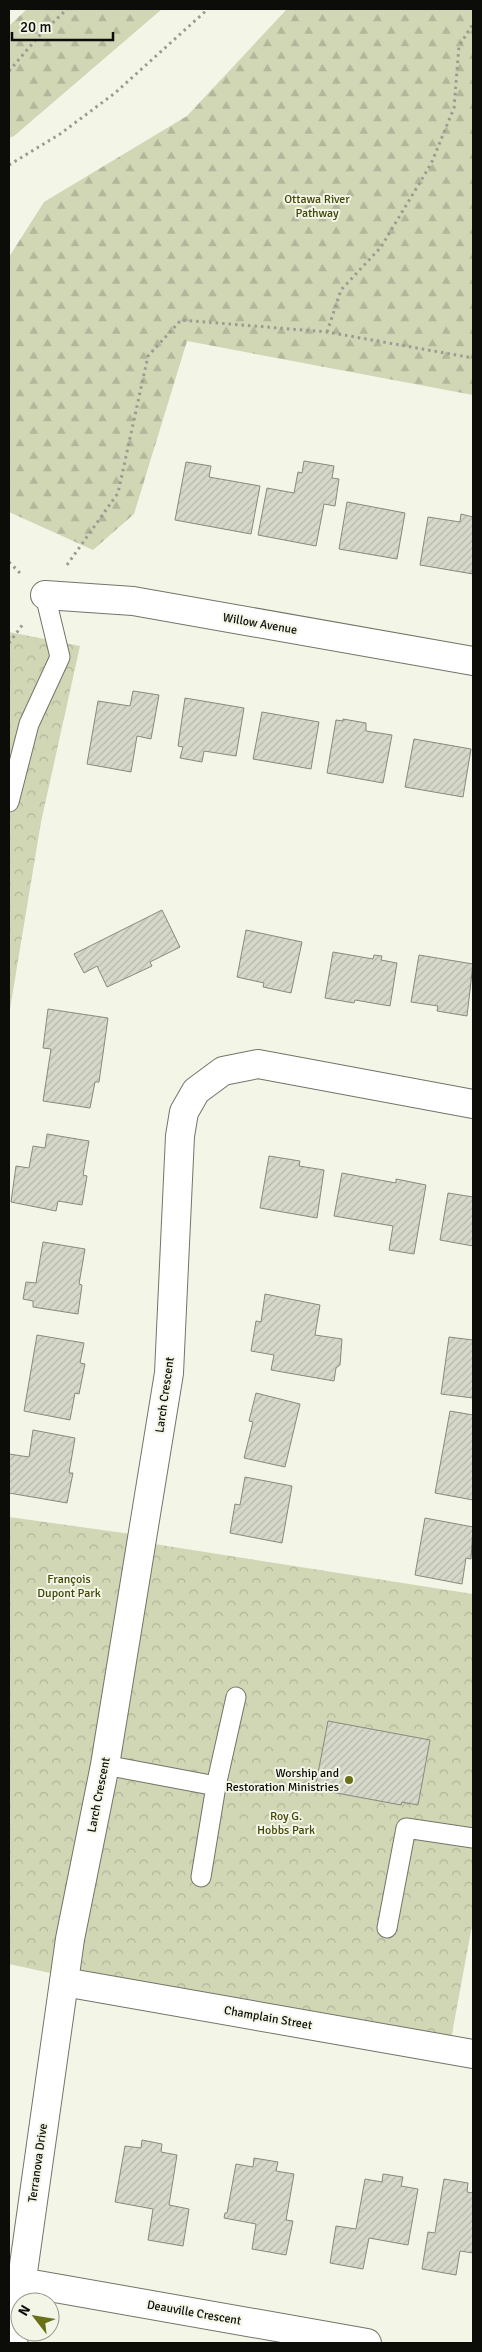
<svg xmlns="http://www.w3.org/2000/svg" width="482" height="2352" font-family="Signika,sans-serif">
<defs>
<pattern id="forest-firs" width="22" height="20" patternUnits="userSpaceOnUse" patternTransform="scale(1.25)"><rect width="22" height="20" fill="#d1d6b5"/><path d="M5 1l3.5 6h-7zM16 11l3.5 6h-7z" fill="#b2b69a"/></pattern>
<pattern id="park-crowns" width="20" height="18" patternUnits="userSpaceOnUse" patternTransform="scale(1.25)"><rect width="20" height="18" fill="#d1d6b5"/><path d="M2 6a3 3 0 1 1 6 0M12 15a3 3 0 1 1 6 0" fill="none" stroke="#b2b69a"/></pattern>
<pattern id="building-hatch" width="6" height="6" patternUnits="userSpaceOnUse" patternTransform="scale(1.25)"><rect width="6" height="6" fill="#d6d8ca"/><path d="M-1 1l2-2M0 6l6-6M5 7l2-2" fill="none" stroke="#b6b8ac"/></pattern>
</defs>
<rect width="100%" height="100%" fill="#f3f5e7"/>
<path fill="url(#forest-firs)" d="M27,9h135l-148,127 -5,2v-112z
M287,9h186v386l-286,-54 -53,173 -41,36 -84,-38v-255l35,-55 143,-86z"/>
<path fill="url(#park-crowns)" d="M9,632l71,14 -39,176 -32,193z
M9,1517l129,18 -74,441 -55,-12z
M154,1544l319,50v326l-22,119 -373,-60 27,-214z"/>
<path fill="url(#building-hatch)" stroke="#888a7d" d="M304,461l30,5 -2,12 7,1 -4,27 -11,-2 -8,42 -58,-11 9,-47 27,5 4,-21 4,1z
M186,462l25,4 -2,11 51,9 -9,48 -76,-14z
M347,502l58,11 -8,46 -58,-10z
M461,514l12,3v57l-53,-9 8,-48 32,5z
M133,691l26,4 -8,44 -14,-3 -6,36 -44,-8 11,-63 32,5z
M185,698l59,10 -8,48 -32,-5 -2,11 -22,-4 3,-11 -5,-1z
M262,712l57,10 -8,47 -58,-10z
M343,719l23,4v8l26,4 -9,48 -56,-10 9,-53 7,1z
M414,739l57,10 -8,48 -58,-10z
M162,910l18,37 -30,15 2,4 -45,21 -10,-21 -13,7 -10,-19z
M246,930l56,12 -11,51 -28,-6 1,-4 -27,-6z
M333,952l40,7 1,-4 8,1 -1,4 16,3 -7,43 -35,-6 -1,3 -29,-5z
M419,955l54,9 -6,52 -30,-5 1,-5 -27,-4z
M48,1009l60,9 -9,64h-4l-5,26 -47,-7 8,-52 -8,-1z
M47,1134l42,7 -6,34 4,1 -5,29 -24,-4 -2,10 -45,-9 5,-36 13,2 4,-22 12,2z
M269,1156l31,5 -1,5 25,4 -7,48 -57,-10z
M342,1173l54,10v-4l30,6 -12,69 -25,-4 4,-24 -59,-10z
M448,1193l25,4v49l-33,-6z
M43,1242l42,7 -6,35 3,1 -4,29 -45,-7v-6l-10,-2 3,-17 10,1z
M265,1294l55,11 -5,30 27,4 -2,26 -4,3 -2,13 -63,-11 3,-15 -23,-4 5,-30 5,1z
M37,1335l47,8 -4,20 5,1 -6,30 -4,-1 -5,27 -46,-9z
M449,1337l24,3v58l-32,-4z
M256,1393l44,11 -15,63 -41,-9 9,-36 -4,-1z
M450,1411l23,4v85l-38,-7z
M33,1430l42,8 -6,35h4l-6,30 -58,-10v-39l20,3z
M245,1477l47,9 -10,57 -52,-10 5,-29 5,1z
M425,1518l48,9 -2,32 -5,-1 -4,26 -47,-9z
M328,1721l102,19 -12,65 -16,-3 -1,3 -86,-16z
M142,2140l20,4 -1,8 16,3 -8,50 20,4 -6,37 -35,-6 5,-31 -38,-7 10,-56 16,2z
M254,2158l24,4 -2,9 18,3 -8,46 7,1 -7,34 -34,-6 4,-25 -32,-6 1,-5h2l9,-49 17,3z
M383,2174l20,3 -2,9 17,3 -10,56 -39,-7 -6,31 -33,-6 6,-37 20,3 9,-50 17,3z
M444,2179l24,4 -1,9 6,1v60l-13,-2 -4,24 -34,-6 6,-37 7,1z"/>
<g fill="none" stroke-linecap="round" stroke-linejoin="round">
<defs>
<path id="lane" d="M9,802l20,-78 31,-67 -15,-62
M105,1765l111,21
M201,1877l15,-91 20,-89
M387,1928l19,-100 67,10"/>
<path id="street" d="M45,595l88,6 340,60
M21,2282l346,61
M13,2343l57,-404 35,-174 64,-392 11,-237 4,-24 12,-21 27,-20 35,-7 215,40"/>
<path id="secondary" d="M64,1982l409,72"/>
</defs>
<use href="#lane" stroke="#737568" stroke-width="21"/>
<use href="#street" stroke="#737568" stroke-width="30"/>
<use href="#secondary" stroke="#737568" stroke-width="30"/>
<path stroke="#9a9c92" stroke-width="3" stroke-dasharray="2.5 4" stroke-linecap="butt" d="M9,71l29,-34 29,-28
M9,165l51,-31 55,-41 93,-84
M327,332l14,-42 40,-43 50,-83 23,-56 5,-62 14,-22
M9,562l13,13
M67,565l51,-72 30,-137 33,-36 146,12 146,26
M9,643l14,-19"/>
<use href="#lane" stroke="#fff" stroke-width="19"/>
<use href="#street" stroke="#fff" stroke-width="28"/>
<use href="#secondary" stroke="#fff" stroke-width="28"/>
</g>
<circle fill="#697017" stroke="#f3f5e7" stroke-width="2" cx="349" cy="1780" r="5"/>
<g text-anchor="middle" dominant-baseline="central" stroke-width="4" stroke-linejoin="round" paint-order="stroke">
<g font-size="12" fill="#424606" stroke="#f3f5e7">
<text x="317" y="199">Ottawa River<tspan x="317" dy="14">Pathway</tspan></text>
<text x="69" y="1579">François<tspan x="69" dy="14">Dupont Park</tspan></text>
<text x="286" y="1816">Roy G.<tspan x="286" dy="14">Hobbs Park</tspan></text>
</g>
<g font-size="12" fill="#0c0d08" stroke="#f3f5e7">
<text transform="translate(260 624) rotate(10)">Willow Avenue</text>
<text transform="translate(165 1395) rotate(-82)">Larch Crescent</text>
<text transform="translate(99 1795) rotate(-79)">Larch Crescent</text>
<text transform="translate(268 2018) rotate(10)">Champlain Street</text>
<text transform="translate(38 2163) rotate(-82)">Terranova Drive</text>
<text transform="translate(194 2313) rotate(10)">Deauville Crescent</text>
</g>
<g font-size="12" fill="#0c0d08" stroke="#f3f5e7" text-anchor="end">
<text x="339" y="1773">Worship and<tspan x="339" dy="14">Restoration Ministries</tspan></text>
</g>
</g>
<rect width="482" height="2352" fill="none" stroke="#0c0d08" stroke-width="20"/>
<g transform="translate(35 2317) rotate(301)"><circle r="24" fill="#f3f5e7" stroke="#97988e"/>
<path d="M0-4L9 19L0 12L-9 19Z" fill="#697017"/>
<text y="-8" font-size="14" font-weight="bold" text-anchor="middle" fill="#0c0d08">N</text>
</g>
<path d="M12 32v8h101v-8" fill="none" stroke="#0c0d08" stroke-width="2.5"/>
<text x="20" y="32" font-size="15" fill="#0c0d08" stroke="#f3f5e7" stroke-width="4" paint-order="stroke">20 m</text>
</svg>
